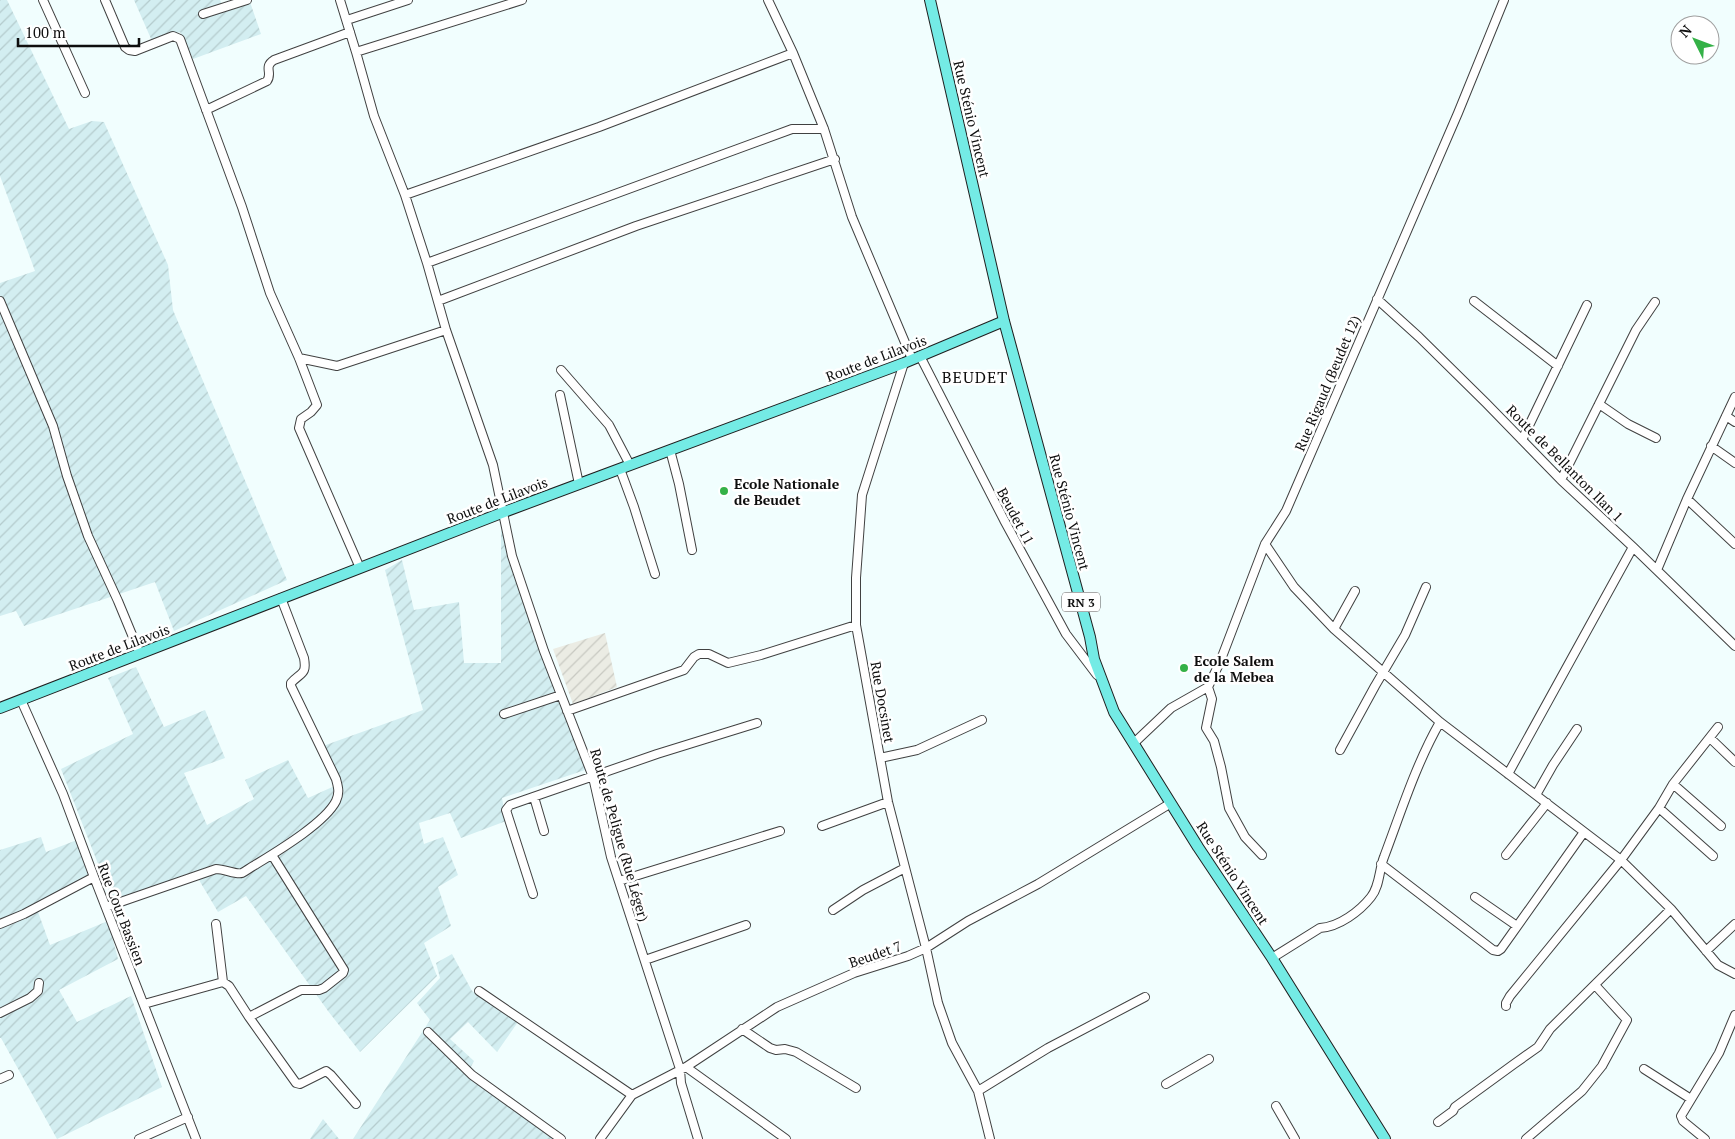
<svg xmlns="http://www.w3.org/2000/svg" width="1735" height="1139" font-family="'PT Serif',serif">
<defs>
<pattern id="industrial-furrows" width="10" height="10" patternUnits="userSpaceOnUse" patternTransform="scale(1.25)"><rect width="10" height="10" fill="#ebece4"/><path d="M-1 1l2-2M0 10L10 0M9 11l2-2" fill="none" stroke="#c8c9c2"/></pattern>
<pattern id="farmland-furrows" width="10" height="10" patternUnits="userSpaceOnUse" patternTransform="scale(1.25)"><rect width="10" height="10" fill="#d3eef1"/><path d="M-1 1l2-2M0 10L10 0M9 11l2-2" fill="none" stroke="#b4cbcd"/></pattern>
</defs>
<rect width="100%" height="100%" fill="#f1fefe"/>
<path fill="url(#industrial-furrows)" d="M605,633l12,54 -44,17 -20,-55z"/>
<path fill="url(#farmland-furrows)" d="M0,0h7l62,129 23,-8 12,1 64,143 5,45 114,270 -113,51 -19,-49 -131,44 -8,-15 -16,5v-333l35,-12 -35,-95z
M134,0h86l4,9 26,-7 11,32 -68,25 -13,-27 -28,9z
M501,529l87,240 -86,29 4,23 -45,17 -11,-25 -31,10 5,21 19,-7 15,38 -20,12 13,39 -27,17 13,33 -77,76 -32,-41 -82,-115 -28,16 -22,-37 -80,35 -55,-141 72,-35 -25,-56 28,-11 28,60 41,-17 20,48 -41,15 23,52 47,-26 -9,-19 43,-20 20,38 31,-14 -16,-38 100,-36 -38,-140 17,-10 12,50 45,-8 5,61h37z
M41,837l5,15 31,-12 13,41 -53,28 13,36 58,-24 10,38 -59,31 18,32 54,-26 31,91 -105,52 -56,-101h-1v-188z
M452,954l20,37 46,31 -21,30 -29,-30 -18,17 24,22 -8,15 90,63h-203l77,-119 -13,-17 23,-25 -4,-15z
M323,1119l16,20h-29z"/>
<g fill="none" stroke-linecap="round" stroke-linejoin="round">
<defs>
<path id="minor" d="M43,0l42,93
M105,0l20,47 4,3 6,1 38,-15 7,3 62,168 28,86 29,65 18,47 -6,7 -10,7 -2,9 61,140
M340,0l16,52 18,64 31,79 22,68 19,67 47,135 19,91 32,95 49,126 18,80 69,212 1,14 17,56
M768,0l25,53 31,76 28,88 60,142
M203,14l44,-14
M347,20l61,-20
M356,52l166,-52
M206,110l61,-29c6,-8 -4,-14 7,-21l76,-28
M405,195l194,-68 194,-74
M427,263l365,-134h32
M1377,299l42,38 67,66 75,77 72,67 102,99
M0,301l53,125 14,50 21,60 30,65 22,53
M438,301l198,-75 199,-67
M1474,301l84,65
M920,356l84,164 62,114 31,41
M299,358l38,8 109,-36
M904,363l-42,132 -6,83v47l32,177 38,146 12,55 14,40 26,48 12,48
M561,370l48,55 21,40
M560,395l19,89
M1599,404l29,20 28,14
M1726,416l9,6
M1522,440l65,-135
M1711,446l24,17
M670,450l9,34 13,66
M620,469l14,38 21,67
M1561,480l75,-150 19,-28
M1687,499l48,45
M1265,544l29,43 40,42 106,93 181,138 38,-52 14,-24 45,-57
M1657,570l30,-71 48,-102
M1334,629l21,-38
M1208,687l4,12 -6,29 8,13 7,26 8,41 16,29 17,18
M21,700l42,94 31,83 102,262
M567,711l117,-41 10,-13 5,-3h10l19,9 33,-8 95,-30
M504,714l57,-19
M1710,738l25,24
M1134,743l37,-35 37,-21 12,-25 45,-118 21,-33 172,-398 46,-113
M1340,750l35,-64 30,-51 21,-48
M880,758l37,-8 65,-30
M1508,774l125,-227
M1673,784l48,42
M1536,795l17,-30 24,-36
M534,797l10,34
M1659,808l54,48
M822,826l66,-24
M1506,855l41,-52
M1381,864l112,86 5,1 3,-2 83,-117
M619,881l161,-50
M533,894l-27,-84 4,-5 147,-51 100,-31
M1475,897l42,29
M106,907l110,-38c9,0 20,6 26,4 4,-2 9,-6 13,-8 21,-13 70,-42 81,-64 4,-9 2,-14 0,-22l-45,-93v-3c10,-11 16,-8 13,-25l-23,-60
M833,910l30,-20 42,-22
M0,924l24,-10 70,-37
M216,924l7,58
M1706,951l29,-27
M1272,958l48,-30c19,-1 40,-17 51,-31 9,-11 8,-28 13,-40 17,-45 32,-93 56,-135
M645,960l101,-35
M479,991l153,104
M144,1004l79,-22 6,4 20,31 47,66 4,1 26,-13 5,4 25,29
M1506,1006v-3l4,-7 111,-136 50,49 47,56 17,9
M0,1013l30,-15 8,-7 1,-8
M249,1017l52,-27h18l5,-2 19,-15 1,-3 -72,-115
M742,1029l28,19 6,2 9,-1 11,3 60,36
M428,1032l44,43 89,64
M686,1067l100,72
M1644,1069l47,30
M0,1079l9,-4
M1166,1084l43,-25
M978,1091l70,-43 97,-51
M1276,1106l19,33
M1438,1122l15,-11 2,-4 59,-43 24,-17 12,-18 121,-120
M139,1139l49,-22
M600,1139l32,-44 54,-28 91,-60 77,-34 54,-17 18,-8 42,-27 70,-37 133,-81
M1526,1139l56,-48 20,-25 25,-46 -32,-35
M1705,1139l-22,-18 -2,-5 38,-63 16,-38"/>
<path id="major" d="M930,0l74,321 86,316 4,22 20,53 84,135 74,111 113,181
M0,708l504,-196 400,-149 100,-42"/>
</defs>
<use href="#minor" stroke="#414141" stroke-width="10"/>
<use href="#major" stroke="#1f1f1f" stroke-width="12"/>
<use href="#minor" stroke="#fff" stroke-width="8"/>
<use href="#major" stroke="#74ebe5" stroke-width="10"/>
</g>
<g fill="#34b147" stroke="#fff" stroke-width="2">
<circle cx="724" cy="491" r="5"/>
<circle cx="1184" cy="668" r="5"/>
</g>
<g text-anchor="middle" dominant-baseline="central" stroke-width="5" stroke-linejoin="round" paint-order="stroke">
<rect fill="#fff" stroke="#565656" stroke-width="1" x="1062" y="592.5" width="38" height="19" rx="4"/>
<g font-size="12" font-weight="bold" fill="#0e0e0e">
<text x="1081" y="602">RN 3</text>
</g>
<g font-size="14" fill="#0e0e0e" stroke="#fff">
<text transform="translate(972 119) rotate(77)">Rue Sténio Vincent</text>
<text transform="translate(876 358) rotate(-21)">Route de Lilavois</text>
<text transform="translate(1327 383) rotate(-67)">Rue Rigaud (Beudet 12)</text>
<text transform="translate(1565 463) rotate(45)">Route de Bellanton Ilan 1</text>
<text transform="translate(497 500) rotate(-21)">Route de Lilavois</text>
<text transform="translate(1070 512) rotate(75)">Rue Sténio Vincent</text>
<text transform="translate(1016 516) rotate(62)">Beudet 11</text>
<text transform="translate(119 647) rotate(-21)">Route de Lilavois</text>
<text transform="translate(883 702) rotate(80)">Rue Docsinet</text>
<text transform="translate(620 835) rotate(74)">Route de Peligue (Rue Léger)</text>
<text transform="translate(1233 873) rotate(57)">Rue Sténio Vincent</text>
<text transform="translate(122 914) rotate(69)">Rue Cour Bassien</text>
<text transform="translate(875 954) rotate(-19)">Beudet 7</text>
</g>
<g font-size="14" font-weight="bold" fill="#0e0e0e" stroke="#fff" text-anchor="start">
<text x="734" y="483">Ecole Nationale<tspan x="734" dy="16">de Beudet</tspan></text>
<text x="1194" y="660">Ecole Salem<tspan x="1194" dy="16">de la Mebea</tspan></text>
</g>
<g font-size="16" letter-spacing="1" fill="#0e0e0e" stroke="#fff">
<text x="975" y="377">BEUDET</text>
</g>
</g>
<g transform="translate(1695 40) rotate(312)"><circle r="24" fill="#ffffff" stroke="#9f9f9f"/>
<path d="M0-4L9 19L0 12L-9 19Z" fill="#34b147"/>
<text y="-8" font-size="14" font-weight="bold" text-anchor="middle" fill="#0e0e0e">N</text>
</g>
<path d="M18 38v8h121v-8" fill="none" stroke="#0e0e0e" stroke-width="2.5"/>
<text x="25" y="38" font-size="15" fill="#0e0e0e" stroke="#ffffff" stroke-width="4" paint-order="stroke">100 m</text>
</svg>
